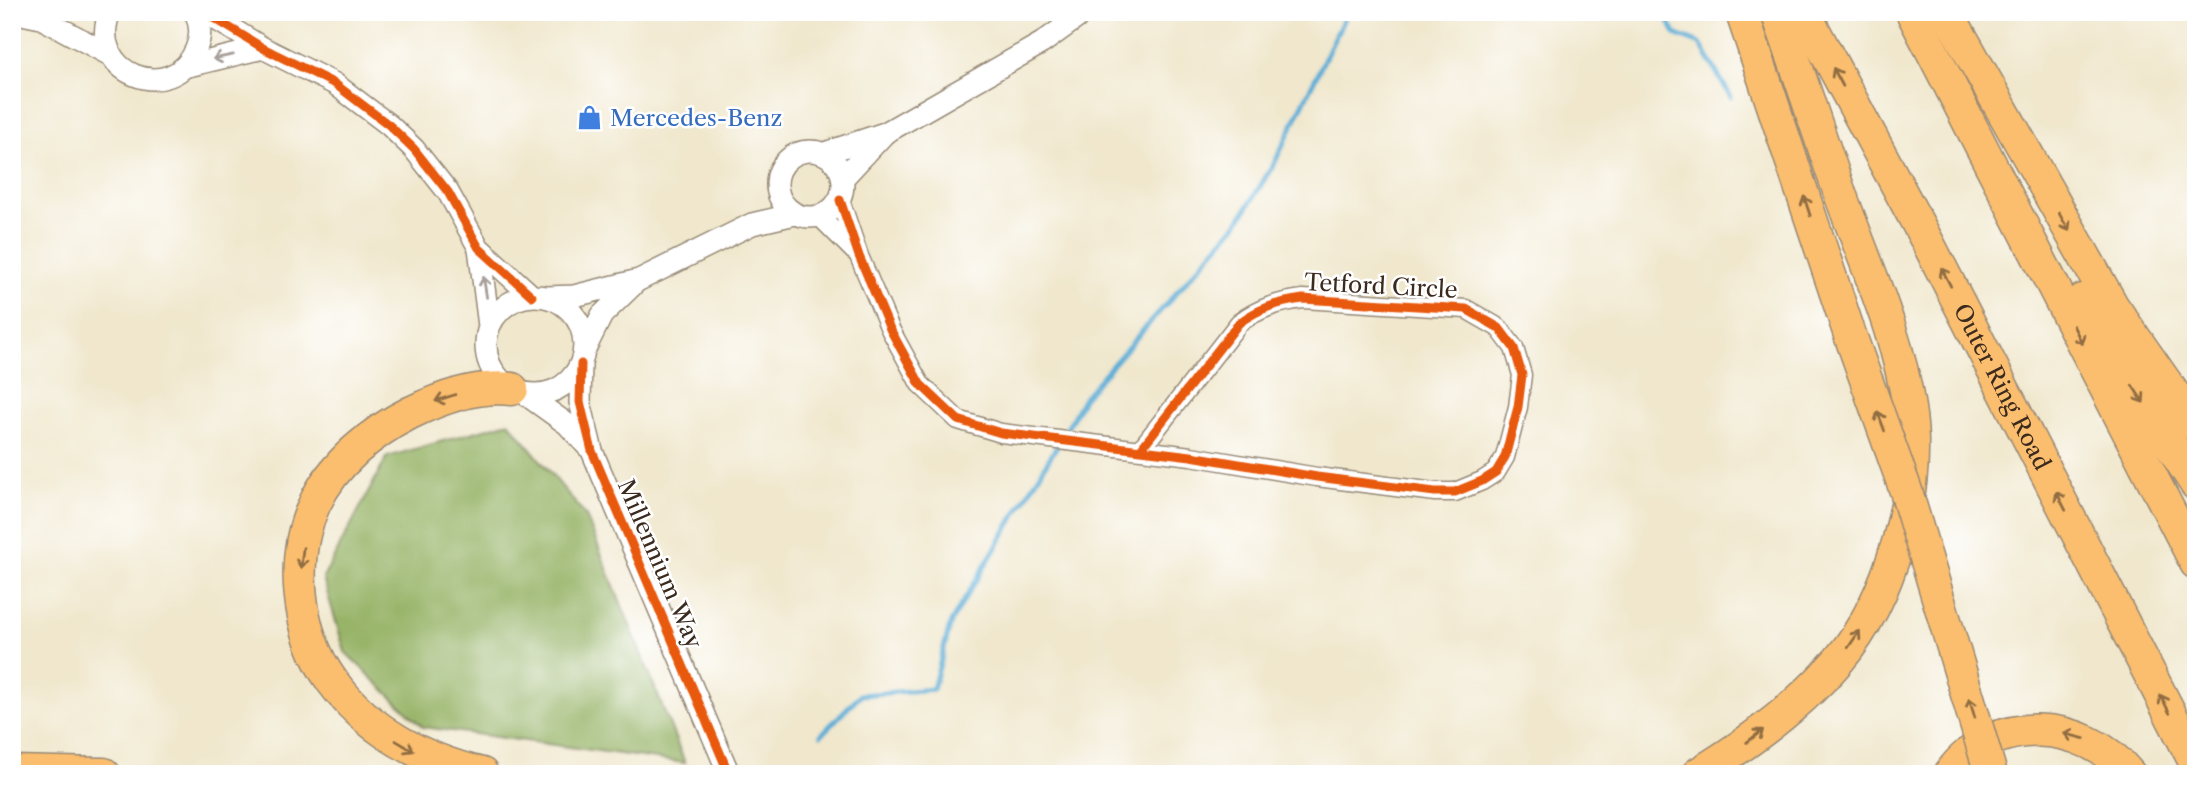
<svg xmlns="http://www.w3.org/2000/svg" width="2208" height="786" font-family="'Libre Caslon Text',serif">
<rect width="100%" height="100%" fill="#fff"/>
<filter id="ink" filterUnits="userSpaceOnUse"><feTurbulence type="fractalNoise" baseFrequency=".0143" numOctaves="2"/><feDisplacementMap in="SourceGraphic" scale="14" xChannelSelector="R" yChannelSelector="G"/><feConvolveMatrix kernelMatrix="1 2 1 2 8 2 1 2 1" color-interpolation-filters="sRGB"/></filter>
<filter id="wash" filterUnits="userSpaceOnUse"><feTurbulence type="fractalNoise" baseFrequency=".00686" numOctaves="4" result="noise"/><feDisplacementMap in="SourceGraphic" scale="28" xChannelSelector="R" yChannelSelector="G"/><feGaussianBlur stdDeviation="1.57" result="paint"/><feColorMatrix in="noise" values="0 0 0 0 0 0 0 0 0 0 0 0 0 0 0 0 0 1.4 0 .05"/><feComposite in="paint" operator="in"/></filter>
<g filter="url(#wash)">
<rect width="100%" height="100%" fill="#f0e7cc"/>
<path fill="#97b467" stroke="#696f42" stroke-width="2" d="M509,422l77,94 99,247 -262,-36 -78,-75 -22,-74 64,-121z"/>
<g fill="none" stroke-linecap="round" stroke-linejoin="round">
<path stroke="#5badd6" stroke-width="5" d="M1664,12l11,22 25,10 31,53
M1063,436l21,-39 153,-173 38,-62 72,-150
M821,735l39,-40 73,-6 18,-67 107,-178"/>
</g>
</g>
<g filter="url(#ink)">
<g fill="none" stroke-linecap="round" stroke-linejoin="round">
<defs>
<path id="minor" d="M840,200l19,56 31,73 30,55 38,36 43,13 190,23 126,21 118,15h20l27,-11 14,-9 9,-15 13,-50 4,-32 -8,-27 -15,-20 -33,-19 -163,-10c-24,3 -44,9 -64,24l-99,127
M819,216l35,35"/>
<path id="tertiary" d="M12,12l29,6 69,37
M110,12c-25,61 62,95 86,37 5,-12 5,-25 -1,-37
M204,12l59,36 72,36 54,41 25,24 34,43 31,56 53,48
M184,67l79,-19
M777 184a33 33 0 1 1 66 0a33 33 0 1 1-66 0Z
M825,153l60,-20 157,-90 43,-31
M843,178l40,-43
M479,248l10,78
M486 345a49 49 0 1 1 98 0a49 49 0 1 1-98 0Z
M547,297l27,-1 65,-16 113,-56 43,-10
M585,349l17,-34 32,-31
M581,364l-1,38 12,49 137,323
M525,394l42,30 21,23"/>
<g id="motorway">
<path id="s1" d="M1804,12l122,227 270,525"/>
<path d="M1912,12l284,551"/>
<path d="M1947,12l166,295 83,119"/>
<path d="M2083,300l39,70 74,114"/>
<path d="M12,772l92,2"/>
<path d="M482,774c-60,-15 -113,-42 -150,-93 -35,-48 -43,-124 -17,-178 18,-39 57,-71 95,-90 31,-15 66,-28 102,-24"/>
<path d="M1698,774c51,-31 101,-68 140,-113 53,-62 84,-171 71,-253 -10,-69 -40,-136 -64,-201 -24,-65 -44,-130 -68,-195"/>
<path d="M1950,774c42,-61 135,-55 179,0"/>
</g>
</defs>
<use href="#minor" stroke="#968875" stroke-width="21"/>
<use href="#tertiary" stroke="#968875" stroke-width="24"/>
<use href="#motorway" stroke="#968875" stroke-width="35"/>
<use href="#minor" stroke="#fff" stroke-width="18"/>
<use href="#tertiary" stroke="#fff" stroke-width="21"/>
<use href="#motorway" stroke="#fbbe6e" stroke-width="32"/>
<defs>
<path id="motorway-bridge" d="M1743,16l106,316 57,159 85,283"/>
</defs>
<use href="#motorway-bridge" stroke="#968875" stroke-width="35" stroke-linecap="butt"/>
<use href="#motorway-bridge" stroke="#fbbe6e" stroke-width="32"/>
<defs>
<path id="cycleway" d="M204,12l59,36 72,36 54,41 25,24 34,43 31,56 53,48
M840,200l19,56 31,73 30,55 38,36 43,13 190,23 126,21 118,15h20l27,-11 14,-9 9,-15 13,-50 4,-32 -8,-27 -15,-20 -33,-19 -163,-10c-24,3 -44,9 -64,24l-99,127
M581,364l-1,38 12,49 137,323"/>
</defs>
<use href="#cycleway" stroke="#fff" stroke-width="13"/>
<use href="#cycleway" stroke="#e8590c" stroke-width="9"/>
</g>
<defs><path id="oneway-shaft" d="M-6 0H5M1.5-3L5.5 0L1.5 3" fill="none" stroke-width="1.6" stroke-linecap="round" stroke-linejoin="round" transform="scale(1.75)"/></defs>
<g stroke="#a79f9a">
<use href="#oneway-shaft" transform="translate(223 57) rotate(169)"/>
<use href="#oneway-shaft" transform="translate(485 287) rotate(-99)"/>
</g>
<g stroke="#916d42">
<use href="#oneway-shaft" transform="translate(1838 77) rotate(-118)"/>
<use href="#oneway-shaft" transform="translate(1807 206) rotate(-108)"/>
<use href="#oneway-shaft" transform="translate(2064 222) rotate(60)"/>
<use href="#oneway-shaft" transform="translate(1946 277) rotate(-117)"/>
<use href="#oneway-shaft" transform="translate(2078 335) rotate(63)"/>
<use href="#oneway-shaft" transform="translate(2138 394) rotate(57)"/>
<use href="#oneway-shaft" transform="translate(445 398) rotate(162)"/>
<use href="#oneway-shaft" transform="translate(1881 421) rotate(-110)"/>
<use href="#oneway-shaft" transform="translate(2061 501) rotate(-117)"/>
<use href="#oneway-shaft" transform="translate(302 558) rotate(96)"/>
<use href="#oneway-shaft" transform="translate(1854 639) rotate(-56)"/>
<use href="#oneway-shaft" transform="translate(2165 704) rotate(-117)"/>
<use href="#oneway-shaft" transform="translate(1972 708) rotate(-106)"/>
<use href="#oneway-shaft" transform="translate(1755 736) rotate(-38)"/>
<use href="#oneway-shaft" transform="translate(2074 736) rotate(-166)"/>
<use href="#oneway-shaft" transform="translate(405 746) rotate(31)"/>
</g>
</g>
<defs>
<symbol id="shop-bare" viewBox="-9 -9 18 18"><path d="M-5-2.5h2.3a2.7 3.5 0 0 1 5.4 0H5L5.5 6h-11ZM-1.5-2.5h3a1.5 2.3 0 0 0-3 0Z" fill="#3f7fe0" stroke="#fff" stroke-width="2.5" paint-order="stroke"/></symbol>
</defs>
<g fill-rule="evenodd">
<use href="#shop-bare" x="572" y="100" width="35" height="35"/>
</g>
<g text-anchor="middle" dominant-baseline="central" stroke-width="5" stroke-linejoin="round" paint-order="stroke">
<g font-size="23" fill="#366cbe" stroke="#fff" text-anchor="start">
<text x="610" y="118">Mercedes-Benz</text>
</g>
<g font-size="23" fill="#3b2a1e" stroke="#fff">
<text transform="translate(1381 286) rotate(3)">Tetford Circle</text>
<text stroke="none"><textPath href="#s1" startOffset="424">Outer Ring Road</textPath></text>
<text transform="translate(660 564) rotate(67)">Millennium Way</text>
</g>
</g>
<rect width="2208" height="786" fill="none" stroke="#fff" stroke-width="42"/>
</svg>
